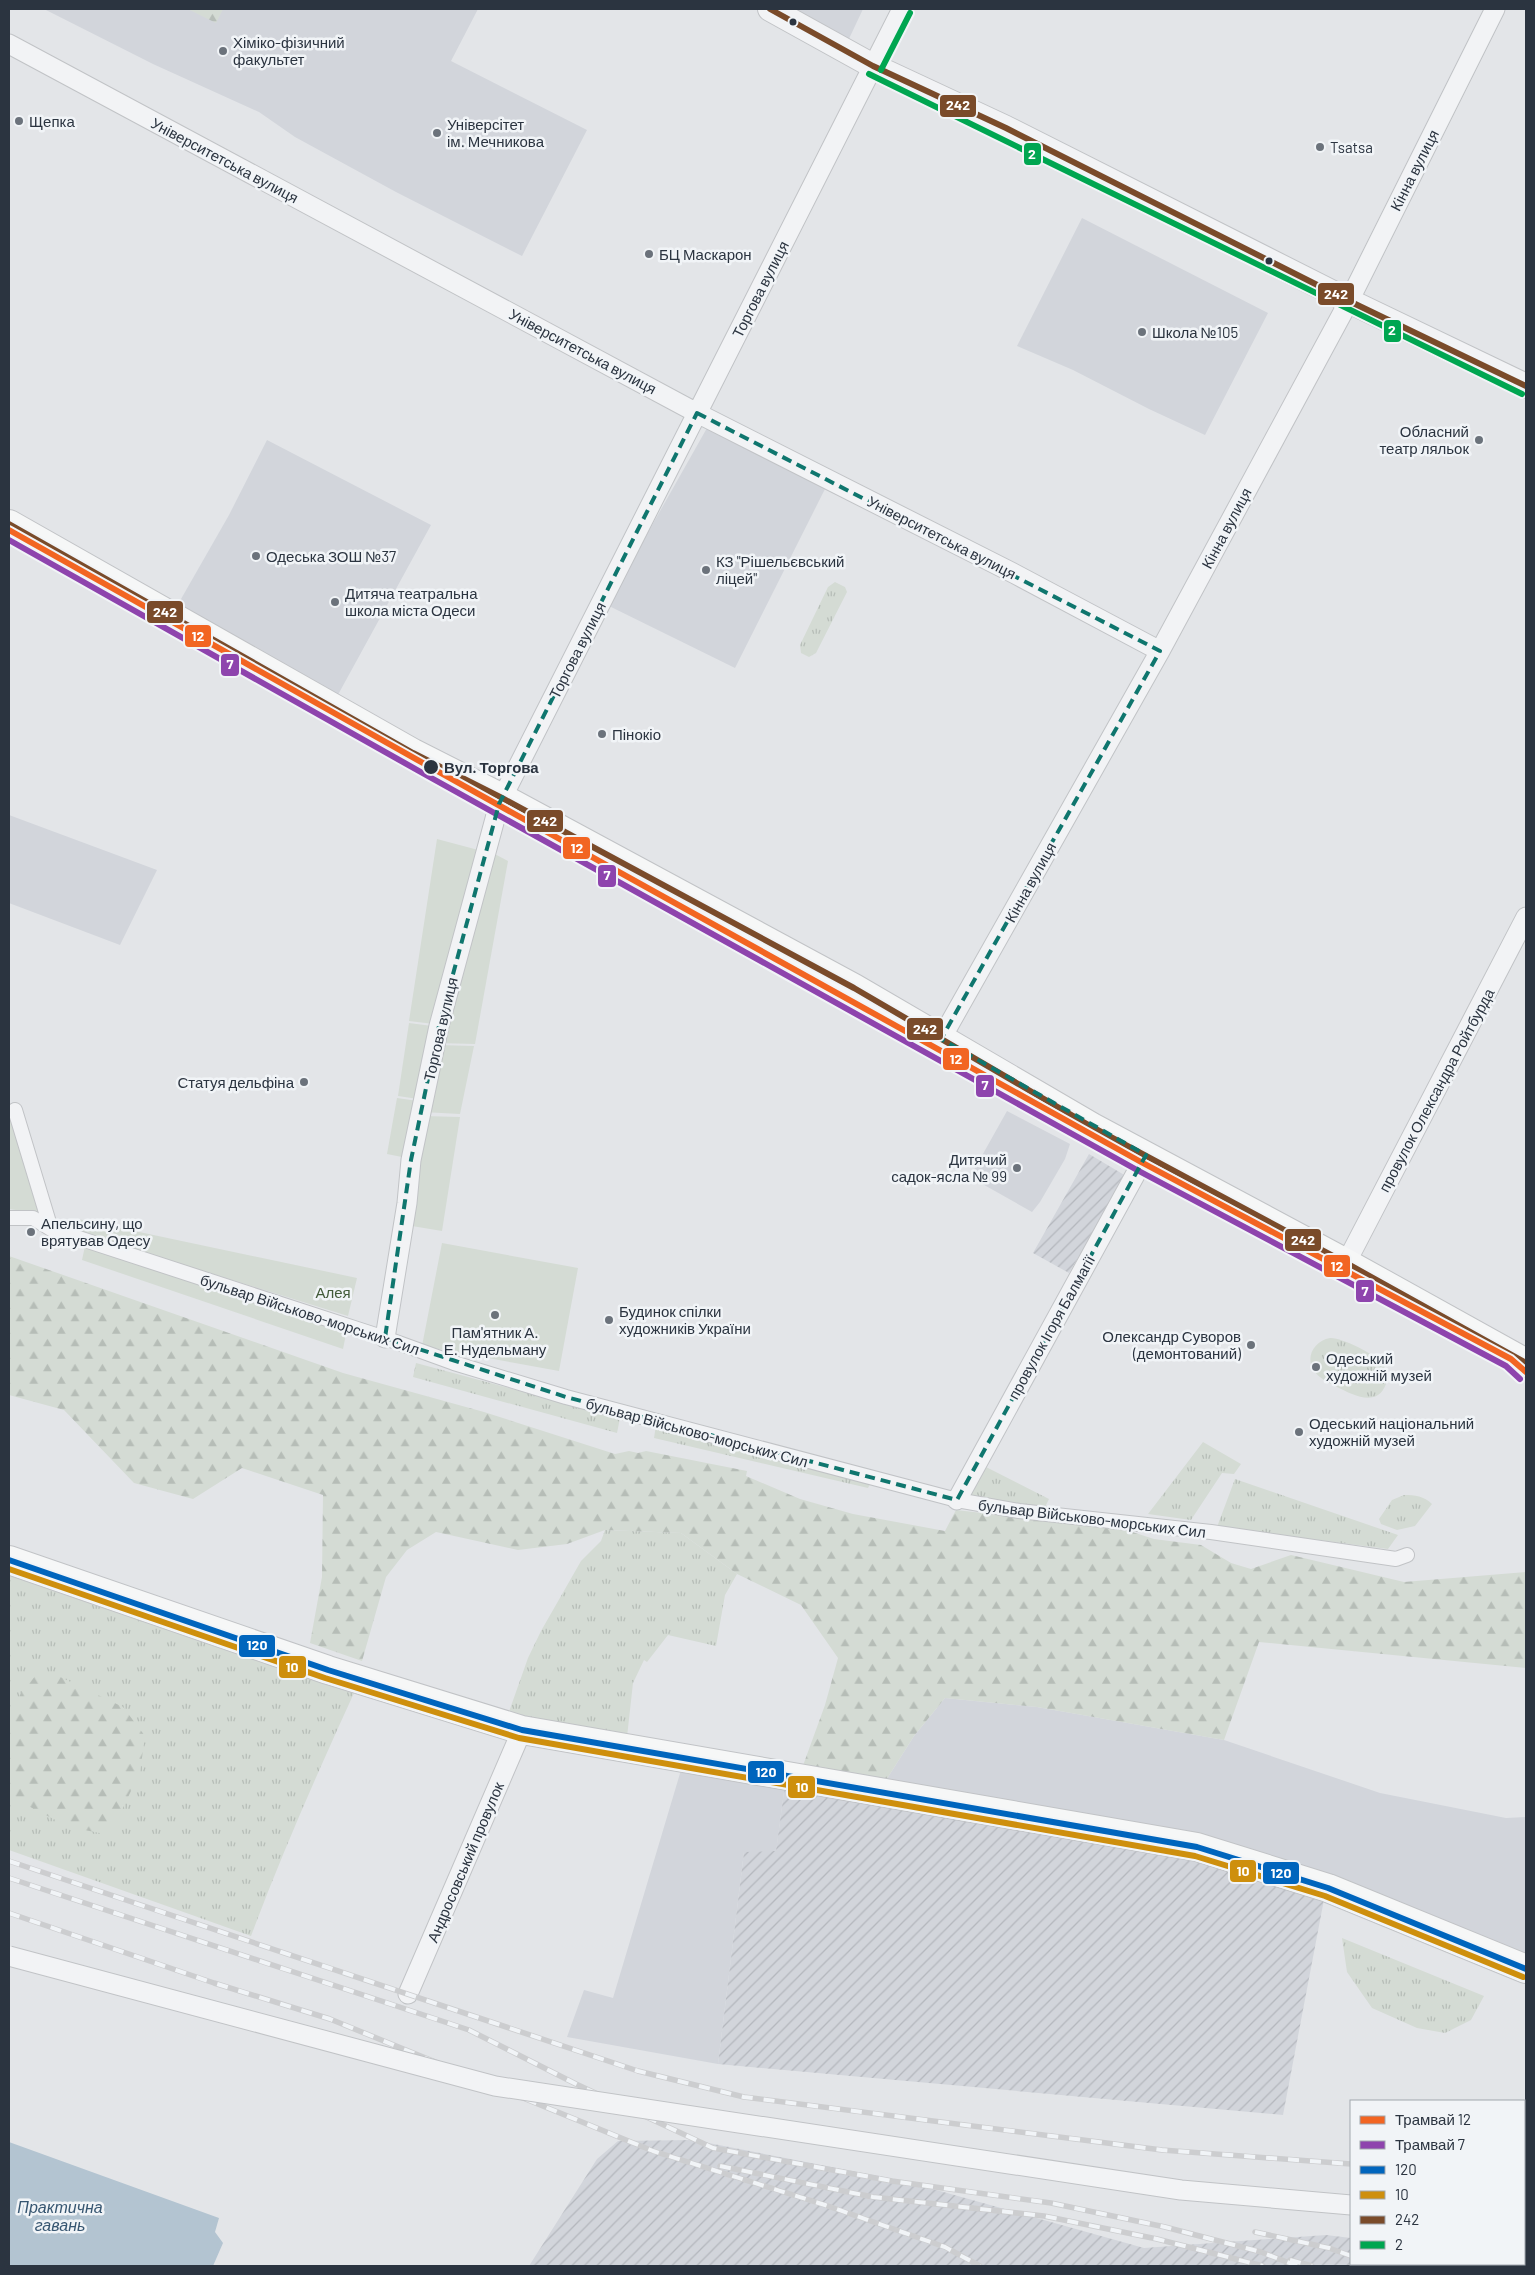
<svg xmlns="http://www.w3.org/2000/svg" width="1535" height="2275" font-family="Barlow,sans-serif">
<defs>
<pattern id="industrial-furrows" width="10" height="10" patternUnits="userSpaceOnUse" patternTransform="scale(1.25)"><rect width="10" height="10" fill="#d2d5db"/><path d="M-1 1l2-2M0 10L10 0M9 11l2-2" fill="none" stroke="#b4b7bd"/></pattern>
<pattern id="grass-tufts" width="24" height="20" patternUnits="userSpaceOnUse" patternTransform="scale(1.25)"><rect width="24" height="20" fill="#d4dbd4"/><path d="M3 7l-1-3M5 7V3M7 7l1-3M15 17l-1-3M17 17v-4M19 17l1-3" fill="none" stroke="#b6bdb7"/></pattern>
<pattern id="forest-firs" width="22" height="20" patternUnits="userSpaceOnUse" patternTransform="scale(1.25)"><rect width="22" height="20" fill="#d4dbd4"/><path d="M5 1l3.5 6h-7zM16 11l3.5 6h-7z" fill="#b6bdb7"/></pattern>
</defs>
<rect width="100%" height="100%" fill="#e3e5e8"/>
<path fill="#d2d5db" d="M44,9h434l-27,52 136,69 -65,126 -126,-64 -101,-55 -36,-25 -106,-48z
M780,9h83l-16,34z
M1082,218l186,95 -63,122 -56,-26 -76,-39 -56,-24z
M707,428l122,53 -94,187 -128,-63z
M267,440l164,85 -97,177 -161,-89 56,-98z
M9,815l148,55 -37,75 -111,-42z
M1007,1111l63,33 -5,15 -25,43 -8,10 -62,-35z
M945,1698l92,9 187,33 156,53 126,25 20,-1v150l-195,-84 -448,-98 31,-49z
M684,1760l102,17 -10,75h-32l-26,212 -151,-27 17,-47 29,8z"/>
<path fill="url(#industrial-furrows)" d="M1089,1154l37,22 -57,97 -36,-20z
M786,1777l411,72 129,40 -43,226 -565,-51 26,-212 32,-1z
M693,2140l211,41 240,67 182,-13 25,3v26h173v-8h2v10h-997l68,-107 21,-18z"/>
<path fill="url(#grass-tufts)" d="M835,582l10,5 2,5 -31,61 -7,4 -8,-4 -1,-8 28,-58z
M1330,1338c11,-1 44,16 51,24 6,6 7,14 5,22 -9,24 -33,11 -49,3 -7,-4 -17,-8 -22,-15 -11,-14 -1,-31 15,-34z
M416,1363l204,55 -3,15 -204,-56z
M656,1425l216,55 -4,8 -214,-50z
M1203,1442l38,22 -7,10 -12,-1 -31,47 -43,-6z
M986,1467l63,32 -5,10 -75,-13z
M1235,1479l163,56 -10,14 -171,-22z
M1404,1495c11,0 20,1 28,9l-17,22 -18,4 -16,-6 -2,-5 13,-19z
M605,1530l76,3 56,41 -12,21 -9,51 -48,-11 -21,27 -3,-2 -11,23 -7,63 -121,-23 23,-65 13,-27 40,-70 20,-20z
M9,1570l350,112c-38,83 -76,168 -108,254l-242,-86z
M1342,1938l142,58 -13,24 -26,13 -28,-5 -45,-20 -25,-36z"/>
<path fill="url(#forest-firs)" d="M188,9h35l-7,14z
M9,1256l334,117 141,39 131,42 14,-3 9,2 8,-2 101,20 -1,5 54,23 53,15 92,17 11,-21 167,19 31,10 47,6 30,18 20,6 40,-14 113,27 122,-10v96l-267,-26 -35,98 -187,-33 -92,-9 -31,38 -31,49 -82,-14 24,-66 13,-47 -37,-53 -64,-31 -56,-41 -76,-3 -38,14 -49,6 -82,-18 -29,18 -21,27 -24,84 -52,-18 12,-66 1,-82 -81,-27 -49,31 -59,-16 -70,-73 -55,-15z
M54,1674l69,33 22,29 -5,36 -30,63 -41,-8 -60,-31v-63l11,-38 16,-20z"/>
<path fill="#d4dbd4" d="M437,839l45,12 -48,173 -25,-3z
M489,851l19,10 -33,183 -38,-1z
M409,1023l23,3 -14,73 -20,-3z
M437,1045l37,1 -14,68 -37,-2z
M397,1098l21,3 -11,57 -20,-4z
M9,1102l33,112 -33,-5z
M423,1116l37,1 -18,114 -36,-6z
M78,1219l279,59 -9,38 -270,-84z
M442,1243l136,25 -19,103 -137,-25z
M85,1246l262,83 -4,20 -261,-89z"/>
<path fill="#b3c4d1" d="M9,2142l210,76 -4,14 8,11 -10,23h-204z"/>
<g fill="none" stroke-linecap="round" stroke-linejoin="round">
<defs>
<path id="pedestrian" d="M15,1110l36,119
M9,1218h24l18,11 334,109 69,25 112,34 391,103 62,11 192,21 185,27 11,-4"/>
<path id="minor" d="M9,44l688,369 318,161 145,77
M941,1039l219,-388 189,-350 146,-292
M1346,1263l180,-346
M385,1338l22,-135 4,-43 28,-134 60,-222 403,-795
M957,1500l189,-345
M408,1994l114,-264
M1524,2219l2,1"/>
<path id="tertiary" d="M770,9l103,57 133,62 343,173 177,85"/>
<path id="secondary" d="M9,524l404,229 89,45 352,190 238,139 254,136 180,100
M9,1560l319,110 194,60 675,117 131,41 198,81"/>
</defs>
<use href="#pedestrian" stroke="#c1c3c6" stroke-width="16"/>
<use href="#minor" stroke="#c1c3c6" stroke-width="21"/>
<use href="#tertiary" stroke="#c1c3c6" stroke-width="26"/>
<use href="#secondary" stroke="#c1c3c6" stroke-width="30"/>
<use href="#pedestrian" stroke="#f2f3f5" stroke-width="14"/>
<use href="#minor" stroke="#f2f3f5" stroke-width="19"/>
<use href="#tertiary" stroke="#f2f3f5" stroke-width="24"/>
<use href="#secondary" stroke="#f6f7f7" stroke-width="28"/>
<defs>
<path id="rail" d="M9,1861l629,210 106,26 418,53 189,14
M9,1878l460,152 107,54 137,64 179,33 159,22 114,24 96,25 36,14
M9,1913l205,70 116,36 323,132 172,54 120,42 35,19
M720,2166l153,31 171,19 113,23 106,27
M1524,2178h2
M1255,2232l74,16 22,8
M1290,2260l22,6
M1375,2264l7,2
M1416,2264l10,2"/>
</defs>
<use href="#rail" stroke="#cccdcf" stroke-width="5.5"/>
<use href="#rail" stroke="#f1f4f7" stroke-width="4" stroke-dasharray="11" stroke-linecap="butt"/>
<defs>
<path id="minor-bridge" d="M9,1956l486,130 686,104 170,15"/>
</defs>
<use href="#minor-bridge" stroke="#c1c3c6" stroke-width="21" stroke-linecap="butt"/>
<use href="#minor-bridge" stroke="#f2f3f5" stroke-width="19"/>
<defs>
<path id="bus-1" d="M9,1560l319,110 194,60 675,117 131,41 198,81"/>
<path id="bus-2" d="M9,1569l316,109 194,60 676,118 130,40 198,81"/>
<path id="bus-3" d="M770,9l103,57 133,62 343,173 177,85
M9,524l404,229 89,45 352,190 238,139 254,136 180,100"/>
<path id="bus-4" d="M881,70l29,-57
M869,74l653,320"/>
</defs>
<use href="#bus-1" stroke="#f1f4f7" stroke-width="10"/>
<use href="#bus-2" stroke="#f1f4f7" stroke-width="10"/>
<use href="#bus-3" stroke="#f1f4f7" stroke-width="10"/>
<use href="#bus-4" stroke="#f1f4f7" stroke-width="10"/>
<use href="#bus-1" stroke="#0065bd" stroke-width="6"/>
<use href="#bus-2" stroke="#ce8f0d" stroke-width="6"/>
<use href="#bus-3" stroke="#7a4b2a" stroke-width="6"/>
<use href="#bus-4" stroke="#00a651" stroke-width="6"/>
<defs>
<path id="tram-1" d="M9,530l421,237 711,395 370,197 15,13"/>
<path id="tram-2" d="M9,540l417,235 711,395 369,196 14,13"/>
</defs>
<use href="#tram-1" stroke="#f1f4f7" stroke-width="10"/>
<use href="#tram-2" stroke="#f1f4f7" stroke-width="10"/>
<use href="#tram-1" stroke="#f26522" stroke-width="6"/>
<use href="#tram-2" stroke="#8e44ad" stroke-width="6"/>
</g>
<path fill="none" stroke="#0f766e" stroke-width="4" stroke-dasharray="10 6" stroke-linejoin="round" d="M697,413l463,238 -219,388 205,116 -189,345 -391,-103 -181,-59 26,-178 28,-134 60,-222z"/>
<g fill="#2b3440" stroke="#f1f4f7" stroke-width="2">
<circle cx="793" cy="22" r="4.5"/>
<circle cx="1269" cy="261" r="4.5"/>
<circle cx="431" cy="767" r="8"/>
</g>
<g fill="#6b727b" stroke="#f1f4f7" stroke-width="2">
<circle cx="223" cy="51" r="5"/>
<circle cx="19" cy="121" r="5"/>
<circle cx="437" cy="133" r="5"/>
<circle cx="1320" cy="147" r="5"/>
<circle cx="649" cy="254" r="5"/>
<circle cx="1142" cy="332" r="5"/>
<circle cx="1479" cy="440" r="5"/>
<circle cx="256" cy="556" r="5"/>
<circle cx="706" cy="570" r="5"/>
<circle cx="335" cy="602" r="5"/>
<circle cx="602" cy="734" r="5"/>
<circle cx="304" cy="1082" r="5"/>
<circle cx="1017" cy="1168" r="5"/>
<circle cx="31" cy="1232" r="5"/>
<circle cx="495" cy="1315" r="5"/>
<circle cx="609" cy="1320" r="5"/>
<circle cx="1251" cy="1345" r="5"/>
<circle cx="1316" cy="1367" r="5"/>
<circle cx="1299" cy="1432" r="5"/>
</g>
<g text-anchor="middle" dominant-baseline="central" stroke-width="5" stroke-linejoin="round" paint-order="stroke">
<g font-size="15" fill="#2b3440" stroke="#f1f4f7" text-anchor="start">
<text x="233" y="42">Хіміко-фізичний<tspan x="233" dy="17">факультет</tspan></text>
<text x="29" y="121">Щепка</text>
<text x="447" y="124">Універсітет<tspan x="447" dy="17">ім. Мечникова</tspan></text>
<text x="1330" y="147">Tsatsa</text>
<text x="659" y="254">БЦ Маскарон</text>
<text x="1152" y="332">Школа №105</text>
<text x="1469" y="431" text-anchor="end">Обласний<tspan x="1469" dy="17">театр ляльок</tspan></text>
<text x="266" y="556">Одеська ЗОШ №37</text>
<text x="716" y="561">КЗ "Рішельєвський<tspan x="716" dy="17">ліцей"</tspan></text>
<text x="345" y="593">Дитяча театральна<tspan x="345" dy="17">школа міста Одеси</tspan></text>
<text x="612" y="734">Пінокіо</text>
<text x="294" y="1082" text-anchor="end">Статуя дельфіна</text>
<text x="1007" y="1159" text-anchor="end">Дитячий<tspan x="1007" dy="17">садок-ясла № 99</tspan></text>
<text x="41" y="1223">Апельсину, що<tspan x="41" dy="17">врятував Одесу</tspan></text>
<text x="619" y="1311">Будинок спілки<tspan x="619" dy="17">художників України</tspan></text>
<text x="495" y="1332" text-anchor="middle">Пам'ятник А.<tspan x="495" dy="17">Е. Нудельману</tspan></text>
<text x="1241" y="1336" text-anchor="end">Олександр Суворов<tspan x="1241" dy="17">(демонтований)</tspan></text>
<text x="1326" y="1358">Одеський<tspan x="1326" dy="17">художній музей</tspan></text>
<text x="1309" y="1423">Одеський національний<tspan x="1309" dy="17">художній музей</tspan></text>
</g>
<g font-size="15" fill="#2b3440" stroke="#f1f4f7">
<text transform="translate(225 160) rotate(28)">Університетська вулиця</text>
<text transform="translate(1414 170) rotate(-63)">Кінна вулиця</text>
<text transform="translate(760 289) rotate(-63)">Торгова вулиця</text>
<text transform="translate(583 351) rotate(28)">Університетська вулиця</text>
<text transform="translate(1226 528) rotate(-62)">Кінна вулиця</text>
<text transform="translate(942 537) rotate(27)">Університетська вулиця</text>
<text transform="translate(577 650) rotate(-63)">Торгова вулиця</text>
<text transform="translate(1030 882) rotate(-61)">Кінна вулиця</text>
<text transform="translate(440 1029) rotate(-77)">Торгова вулиця</text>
<text transform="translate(1436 1090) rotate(-62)">провулок Олександра Ройтбурда</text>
<text transform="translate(310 1314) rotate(18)">бульвар Військово-морських Сил</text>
<text transform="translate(1051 1327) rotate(-61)">провулок Ігоря Балмагії</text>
<text transform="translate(697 1432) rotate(15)">бульвар Військово-морських Сил</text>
<text transform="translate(1092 1518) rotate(7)">бульвар Військово-морських Сил</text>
<text transform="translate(465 1862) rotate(-67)">Андросовський провулок</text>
</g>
<g font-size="15" font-weight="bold" fill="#2b3440" stroke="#f1f4f7" text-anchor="start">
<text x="444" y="767">Вул. Торгова</text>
</g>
<g font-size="15" fill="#425b39" stroke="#f1f4f7">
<text x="333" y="1292">Алея</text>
</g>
<g font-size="16" font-style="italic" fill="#375671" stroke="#f1f4f7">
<text x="60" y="2206">Практична<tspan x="60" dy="18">гавань</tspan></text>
</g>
</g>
<g stroke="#f1f4f7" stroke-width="2">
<rect x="939" y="94" width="38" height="24" rx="5" fill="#7a4b2a"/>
<rect x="1023" y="142" width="19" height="24" rx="5" fill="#00a651"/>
<rect x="1317" y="282" width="38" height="24" rx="5" fill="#7a4b2a"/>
<rect x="1383" y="319" width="19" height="24" rx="5" fill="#00a651"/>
<rect x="146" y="600" width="38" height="24" rx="5" fill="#7a4b2a"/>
<rect x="184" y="624" width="28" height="24" rx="5" fill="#f26522"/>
<rect x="220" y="653" width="20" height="24" rx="5" fill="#8e44ad"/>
<rect x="526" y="809" width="38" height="24" rx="5" fill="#7a4b2a"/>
<rect x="562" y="836" width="29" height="24" rx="5" fill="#f26522"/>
<rect x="597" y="864" width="20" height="24" rx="5" fill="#8e44ad"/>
<rect x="906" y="1017" width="38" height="24" rx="5" fill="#7a4b2a"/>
<rect x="942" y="1047" width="28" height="24" rx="5" fill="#f26522"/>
<rect x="975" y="1074" width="20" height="24" rx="5" fill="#8e44ad"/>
<rect x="1284" y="1228" width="38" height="24" rx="5" fill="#7a4b2a"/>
<rect x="1323" y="1254" width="28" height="24" rx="5" fill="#f26522"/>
<rect x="1355" y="1279" width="20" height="24" rx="5" fill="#8e44ad"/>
<rect x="238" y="1634" width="38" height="24" rx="5" fill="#0065bd"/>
<rect x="278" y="1655" width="29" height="24" rx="5" fill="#ce8f0d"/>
<rect x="747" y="1760" width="38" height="24" rx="5" fill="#0065bd"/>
<rect x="787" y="1775" width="29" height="24" rx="5" fill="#ce8f0d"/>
<rect x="1229" y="1859" width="28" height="24" rx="5" fill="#ce8f0d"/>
<rect x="1262" y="1861" width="38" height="24" rx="5" fill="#0065bd"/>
</g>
<g font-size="14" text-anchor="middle" font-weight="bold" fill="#fff">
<text x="958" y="110">242</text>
<text x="1032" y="159">2</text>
<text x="1336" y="299">242</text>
<text x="1392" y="335">2</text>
<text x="165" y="617">242</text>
<text x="198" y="641">12</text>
<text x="230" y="669">7</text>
<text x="545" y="826">242</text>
<text x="577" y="853">12</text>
<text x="607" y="880">7</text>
<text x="925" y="1034">242</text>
<text x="956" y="1064">12</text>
<text x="985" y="1090">7</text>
<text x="1303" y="1245">242</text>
<text x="1337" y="1271">12</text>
<text x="1365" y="1296">7</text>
<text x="257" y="1650">120</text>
<text x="292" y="1672">10</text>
<text x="766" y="1777">120</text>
<text x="802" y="1792">10</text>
<text x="1243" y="1876">10</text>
<text x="1281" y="1878">120</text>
</g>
<rect width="1535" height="2275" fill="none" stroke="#2b3440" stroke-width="20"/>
<rect x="1350" y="2100" width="175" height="165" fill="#f1f4f7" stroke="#a2a7ae"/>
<rect x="1360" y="2116" width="25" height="8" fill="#f26522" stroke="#a2a7ae"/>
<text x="1395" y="2125" font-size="15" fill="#2b3440">Трамвай 12</text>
<rect x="1360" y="2141" width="25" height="8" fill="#8e44ad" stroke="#a2a7ae"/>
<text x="1395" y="2150" font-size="15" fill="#2b3440">Трамвай 7</text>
<rect x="1360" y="2166" width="25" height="8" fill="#0065bd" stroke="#a2a7ae"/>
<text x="1395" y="2175" font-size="15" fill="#2b3440">120</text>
<rect x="1360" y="2191" width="25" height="8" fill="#ce8f0d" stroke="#a2a7ae"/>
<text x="1395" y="2200" font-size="15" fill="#2b3440">10</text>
<rect x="1360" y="2216" width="25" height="8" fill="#7a4b2a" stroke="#a2a7ae"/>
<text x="1395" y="2225" font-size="15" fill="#2b3440">242</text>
<rect x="1360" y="2241" width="25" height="8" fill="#00a651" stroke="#a2a7ae"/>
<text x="1395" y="2250" font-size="15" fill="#2b3440">2</text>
</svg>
